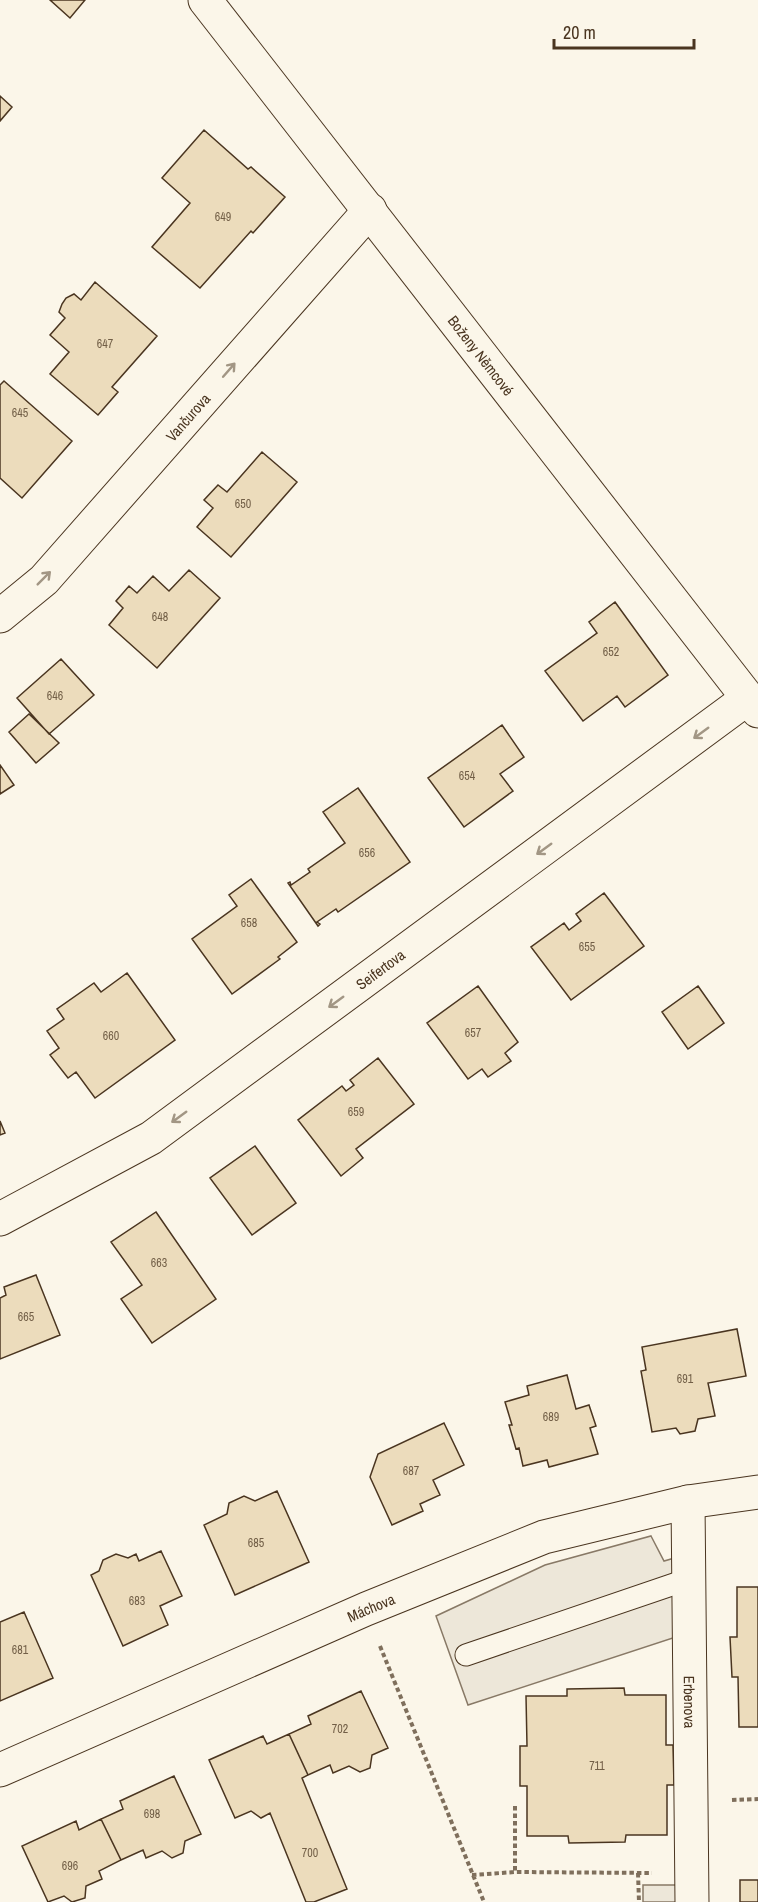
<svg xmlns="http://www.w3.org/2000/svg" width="758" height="1902" font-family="'Archivo Narrow',sans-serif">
<rect width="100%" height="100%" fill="#fbf6e9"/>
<path fill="#ede7d9" stroke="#887966" stroke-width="1.5" d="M651,1536l13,25 14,-4 4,78 -214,70 -32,-89 109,-51z
M643,1885h38v17h-38z"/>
<path fill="#ecdcbc" stroke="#4a3520" stroke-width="1.5" d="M50,0h35l-15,18z
M0,96l12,11 -12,14z
M204,130l44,39 3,-2 34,30 -32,36 -2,-2 -51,57 -48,-41 38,-44 -28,-25z
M95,282l62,54 -45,51 6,5 -20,23 -48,-41 19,-22 -19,-17 15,-17 -6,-6 3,-8 4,-6 8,-4 7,6z
M4,381l68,60 -50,57 -22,-20v-93z
M262,452l35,30 -66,75 -34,-30 16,-19 -9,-8 14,-15 9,7z
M189,570l31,28 -63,70 -48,-43 14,-17 -7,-7 13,-15 8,7 16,-17 16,15z
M615,602l53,73 -43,32 -8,-11 -34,25 -38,-50 52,-38 -8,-11z
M61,659l33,36 -45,39 -32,-36z
M29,714l30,29 -23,20 -27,-31z
M502,725l22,32 -24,17 13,17 -49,36 -36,-49z
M0,765l14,20 -14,9z
M358,788l52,74 -72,50 -2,-3 -19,13 3,2 -2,2 -30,-43 2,-1 1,3 19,-13 -2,-3 37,-26 -22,-31z
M251,879l46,63 -19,15 2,2 -48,35 -40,-55 45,-33 -8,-11z
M604,893l40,53 -73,54 -40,-53 33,-24 5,7 12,-9 -5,-7z
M127,973l48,67 -80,58 -19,-26 -8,6 -18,-23 9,-7 -12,-17 17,-12 -7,-10 37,-26 7,9z
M478,986l40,56 -13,11 6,8 -23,16 -6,-8 -14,10 -41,-56z
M698,986l26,37 -36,26 -26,-37z
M378,1058l36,46 -58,45 7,9 -22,18 -43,-56 44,-34 4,5 8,-6 -4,-5z
M0,1121l5,12 -5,2z
M255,1146l41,57 -44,32 -42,-57z
M156,1212l60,87 -64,44 -31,-44 21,-14 -31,-43z
M36,1275l24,60 -60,24v-61l6,-3 -2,-8z
M737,1329l9,47 -38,7 7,33 -17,3 -3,12 -15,3 -4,-6 -24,4 -11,-61 5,-1 -4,-23z
M567,1375l9,34 13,-4 7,21 -6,2 8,26 -49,13 -2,-7 -24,6 -4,-18 -3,1 -7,-24h3l-7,-23 24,-7 -2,-9z
M444,1423l20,42 -31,15 7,15 -20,9 3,7 -31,14 -22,-48 8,-23z
M277,1491l32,71 -74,33 -31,-70 23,-11 2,-11 15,-7 11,5z
M161,1551l21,45 -22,10 8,19 -45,21 -32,-71 8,-4 4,-11 13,-6 12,4 8,-4 3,7z
M737,1587h21v140h-19l-1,-50h-6l-2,-40h7z
M24,1612l29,66 -53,23v-79z
M624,1688l1,7h41v50h7l1,40h-7v50h-41l-1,7 -56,1 -1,-7h-41v-50h-7v-40h7l-1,-50h41v-7z
M361,1691l27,57 -16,7 -2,13 -10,4 -11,-6 -16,7 -3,-8 -22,10 -19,-41 22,-10 -3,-8z
M289,1734l19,41 -6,3 45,111 -33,13h-8l-36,-89 -9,5 -10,-7 -16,7 -26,-58 54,-24 4,8z
M174,1776l27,58 -16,7 -2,12 -11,5 -10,-7 -16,7 -3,-8 -22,10 -20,-41 22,-10 -3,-8z
M101,1819l20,41 -22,11 3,8 -16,7 -1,12 -13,4 -8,-6 -16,6 -26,-56 54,-25 3,9z
M740,1880h18v22h-18z"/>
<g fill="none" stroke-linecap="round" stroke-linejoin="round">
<defs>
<path id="lane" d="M466,1655l223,-76"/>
<g id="street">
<path id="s1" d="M205,0l553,711"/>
<path id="s2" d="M0,616l44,-36 326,-370"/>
<path id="s3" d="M0,1219l151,-81 597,-440"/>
<path id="s4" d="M688,1502l4,400"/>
<path id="s5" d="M0,1770l366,-161 178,-72 144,-35 70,-10"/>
</g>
</defs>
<use href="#lane" stroke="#4a3520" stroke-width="23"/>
<use href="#street" stroke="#4a3520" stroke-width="35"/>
<path stroke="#7f6f5c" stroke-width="4" stroke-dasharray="4.5 3" stroke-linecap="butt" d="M380,1646l104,256
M732,1800l26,-1
M515,1806v66
M638,1873l1,29
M472,1875l43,-3 137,1"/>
<use href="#lane" stroke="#fbf6e9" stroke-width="21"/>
<use href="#street" stroke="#fbf6e9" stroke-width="33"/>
</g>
<defs><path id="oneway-shaft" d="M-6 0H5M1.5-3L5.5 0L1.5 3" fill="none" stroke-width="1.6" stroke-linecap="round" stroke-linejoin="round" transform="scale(1.5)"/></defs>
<g stroke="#a29684">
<use href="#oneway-shaft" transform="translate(229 370) rotate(-49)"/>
<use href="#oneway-shaft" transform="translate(44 578) rotate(-45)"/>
<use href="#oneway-shaft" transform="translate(701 733) rotate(144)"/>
<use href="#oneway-shaft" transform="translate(544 849) rotate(144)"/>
<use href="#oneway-shaft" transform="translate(336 1002) rotate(144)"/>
<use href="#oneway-shaft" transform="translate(179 1117) rotate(144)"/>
</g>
<g text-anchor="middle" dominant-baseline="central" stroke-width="4.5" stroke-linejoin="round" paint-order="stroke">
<g font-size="12" fill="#725f47">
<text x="223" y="217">649</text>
<text x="105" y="344">647</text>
<text x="20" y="413">645</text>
<text x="243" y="504">650</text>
<text x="160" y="617">648</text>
<text x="611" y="652">652</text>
<text x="55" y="696">646</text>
<text x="467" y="776">654</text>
<text x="367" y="853">656</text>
<text x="249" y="923">658</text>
<text x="587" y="947">655</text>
<text x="473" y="1033">657</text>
<text x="111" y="1036">660</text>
<text x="356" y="1112">659</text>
<text x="159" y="1263">663</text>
<text x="26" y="1317">665</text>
<text x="685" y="1379">691</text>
<text x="551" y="1417">689</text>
<text x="411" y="1471">687</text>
<text x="256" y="1543">685</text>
<text x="137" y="1601">683</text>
<text x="20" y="1650">681</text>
<text x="340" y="1729">702</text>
<text x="597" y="1766">711</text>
<text x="152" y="1814">698</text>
<text x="310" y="1853">700</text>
<text x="70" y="1866">696</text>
</g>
<g font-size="15" fill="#4a3520" stroke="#fbf6e9">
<text stroke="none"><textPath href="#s1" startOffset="450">Boženy Němcové</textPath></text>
<text stroke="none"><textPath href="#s2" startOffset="274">Vančurova</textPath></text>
<text stroke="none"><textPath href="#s3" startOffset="456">Seifertova</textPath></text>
<text stroke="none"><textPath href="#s5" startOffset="405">Máchova</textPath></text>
<text stroke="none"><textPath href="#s4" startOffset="200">Erbenova</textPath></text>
</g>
</g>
<path d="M554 39v9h140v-9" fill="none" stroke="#4a3520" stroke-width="3"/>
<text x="563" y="39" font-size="18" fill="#4a3520" stroke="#fbf6e9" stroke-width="4.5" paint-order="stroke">20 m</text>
</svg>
